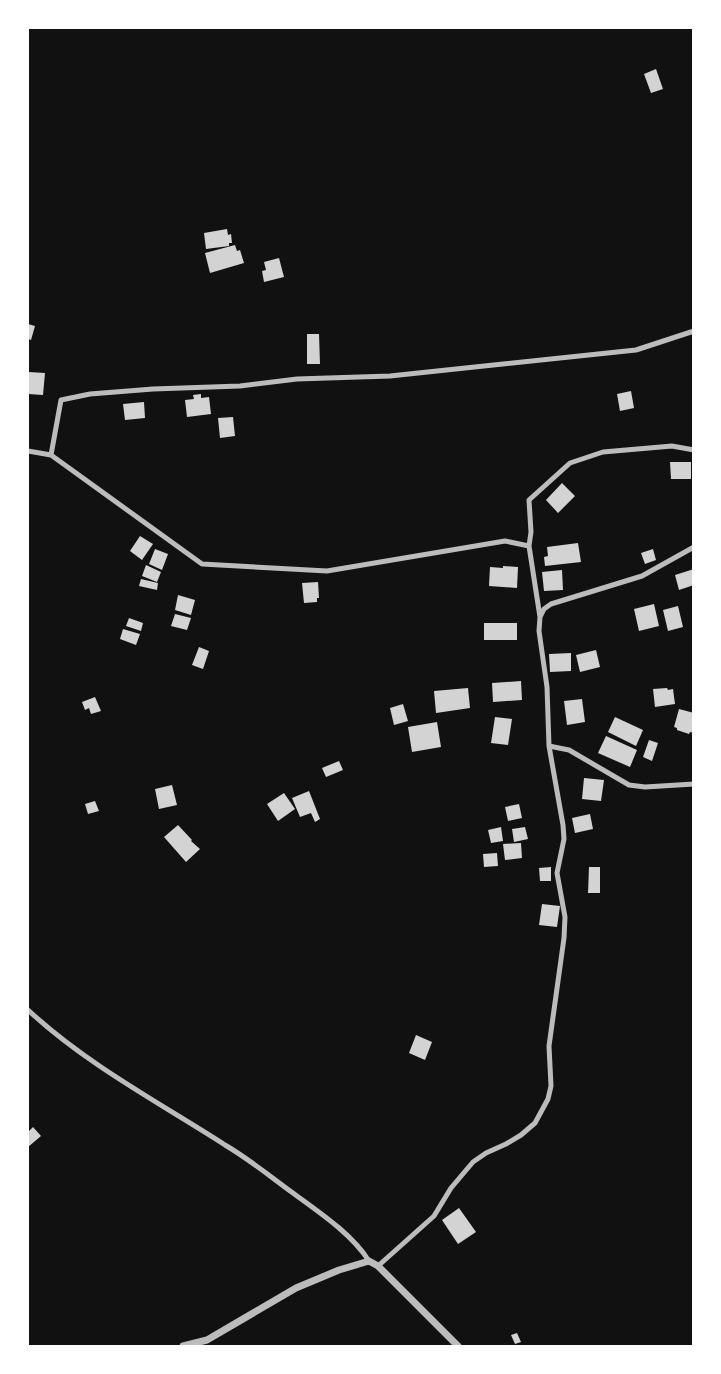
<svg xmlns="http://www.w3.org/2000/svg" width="721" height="1374" font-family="Rubik,sans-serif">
<rect width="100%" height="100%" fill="#111"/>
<path fill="#d3d3d3" d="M656,69l7,20 -12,4 -7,-19z
M227,229l1,6 3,-1 1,9h-3v3l-23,3 -2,-16z
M235,245l2,6 3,-1 4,13 -34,10 -5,-20z
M279,258l5,19 -20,5 -2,-11 4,-1 -2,-8z
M28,324l7,2 -4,14 -3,-1z
M307,334h12l1,30h-13z
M29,372l16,1 -2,22 -15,-1z
M631,391l3,17 -14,3 -3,-17z
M201,394v4l8,-1 2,17 -24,3 -2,-17 9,-1 -1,-4z
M144,402l1,16 -20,2 -2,-16z
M233,417l2,19 -15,2 -2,-20z
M670,462h21v17h-20z
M562,483l13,13 -17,17 -12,-13z
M140,536l13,8 -11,16 -12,-9z
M578,543l3,19 -36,4 -1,-9 4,-1 -1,-9z
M155,549l13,5 -6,16 -13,-6z
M653,549l3,11 -11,4 -4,-11z
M146,565l15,7 -4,10 -15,-6z
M503,566l15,1 -1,21 -28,-2 1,-19 13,1z
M694,569v16l-15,5 -4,-15z
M562,570l1,20 -19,1 -2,-19z
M141,579l17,4 -1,7 -18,-4z
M318,582l1,16h-2v4l-13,1 -2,-20z
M178,595l17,5 -4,15 -16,-5z
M654,604l5,22 -20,5 -5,-22z
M678,606l5,21 -15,4 -5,-21z
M175,614l16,4 -4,12 -16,-4z
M129,618l14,5 -2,8 -15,-5z
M484,623h33v17h-33z
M123,629l17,5 -4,11 -16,-6z
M199,647l10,4 -6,18 -11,-4z
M596,650l4,17 -20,5 -4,-17z
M571,653v18l-21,1 -1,-18z
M521,681l1,19 -29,2 -1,-19z
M468,688l2,20 -34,5 -2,-22z
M667,688l1,2 5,-1 2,15 -20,3 -2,-18z
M95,697l6,14 -10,3 -2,-6 -4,2 -3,-8z
M582,699l3,23 -18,3 -3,-24z
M403,704l5,17 -14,4 -4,-17z
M679,709l15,4v20l-4,-1 -1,2 -12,-4v-2l-3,-1z
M495,717l17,2 -4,26 -17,-2z
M615,717l28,13 -7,16 -28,-14z
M437,722l4,25 -29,5 -4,-25z
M606,736l31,14 -7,17 -32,-14z
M649,740l9,3 -6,18 -9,-4z
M339,761l4,9 -17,7 -4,-9z
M584,778l20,2 -3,21 -19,-2z
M172,785l5,20 -18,4 -4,-20z
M309,791l11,28 -5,3 -4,-9 -11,4 -8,-19z
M284,793l11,16 -17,12 -11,-17z
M95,801l4,10 -11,3 -3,-10z
M519,804l3,14 -14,3 -3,-14z
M590,814l3,15 -18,4 -3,-15z
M178,825l14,15 -1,1 9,8 -14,13 -22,-25z
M501,827l2,14 -12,2 -3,-13z
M525,827l3,12 -14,3 -2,-13z
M521,843l1,15 -17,2 -2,-16z
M497,853l1,13 -14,1 -1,-13z
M551,867v14h-11l-1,-13z
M589,867h11v26h-12z
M542,904l18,2 -3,21 -18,-2z
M416,1035l16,7 -7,18 -16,-7z
M33,1127l8,9 -13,11v-15z
M459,1208l17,24 -18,12 -16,-24z
M517,1333l4,9 -6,2 -4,-9z"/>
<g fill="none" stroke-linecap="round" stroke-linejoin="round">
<path stroke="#bcbcbc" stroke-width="5" d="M28,451l23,4 151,109 125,7 178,-30 24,5 11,71
M51,455l10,-55 29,-6 63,-5 87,-3 57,-7 93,-3 246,-26 58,-19
M529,546l2,-14 -2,-32 41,-37 33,-11 69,-6 22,4
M549,746l20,4 60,35 16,2 49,-3
M28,1010c58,54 130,92 197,135 24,14 46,32 68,48 26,19 59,41 76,68
M378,1266l56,-50 17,-28 22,-26 13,-9 20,-9 15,-9 14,-12 13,-24 3,-13 -2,-40 15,-108 1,-21 -8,-44 7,-34 -1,-14 -14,-79 -2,-59 -8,-56 1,-14 4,-8 7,-5 91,-28 52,-29"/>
<path stroke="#bcbcbc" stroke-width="7" d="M183,1346l24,-6 89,-52 43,-18 30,-9 9,5 80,80"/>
</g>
<rect width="721" height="1374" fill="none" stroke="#ffffff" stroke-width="58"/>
</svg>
